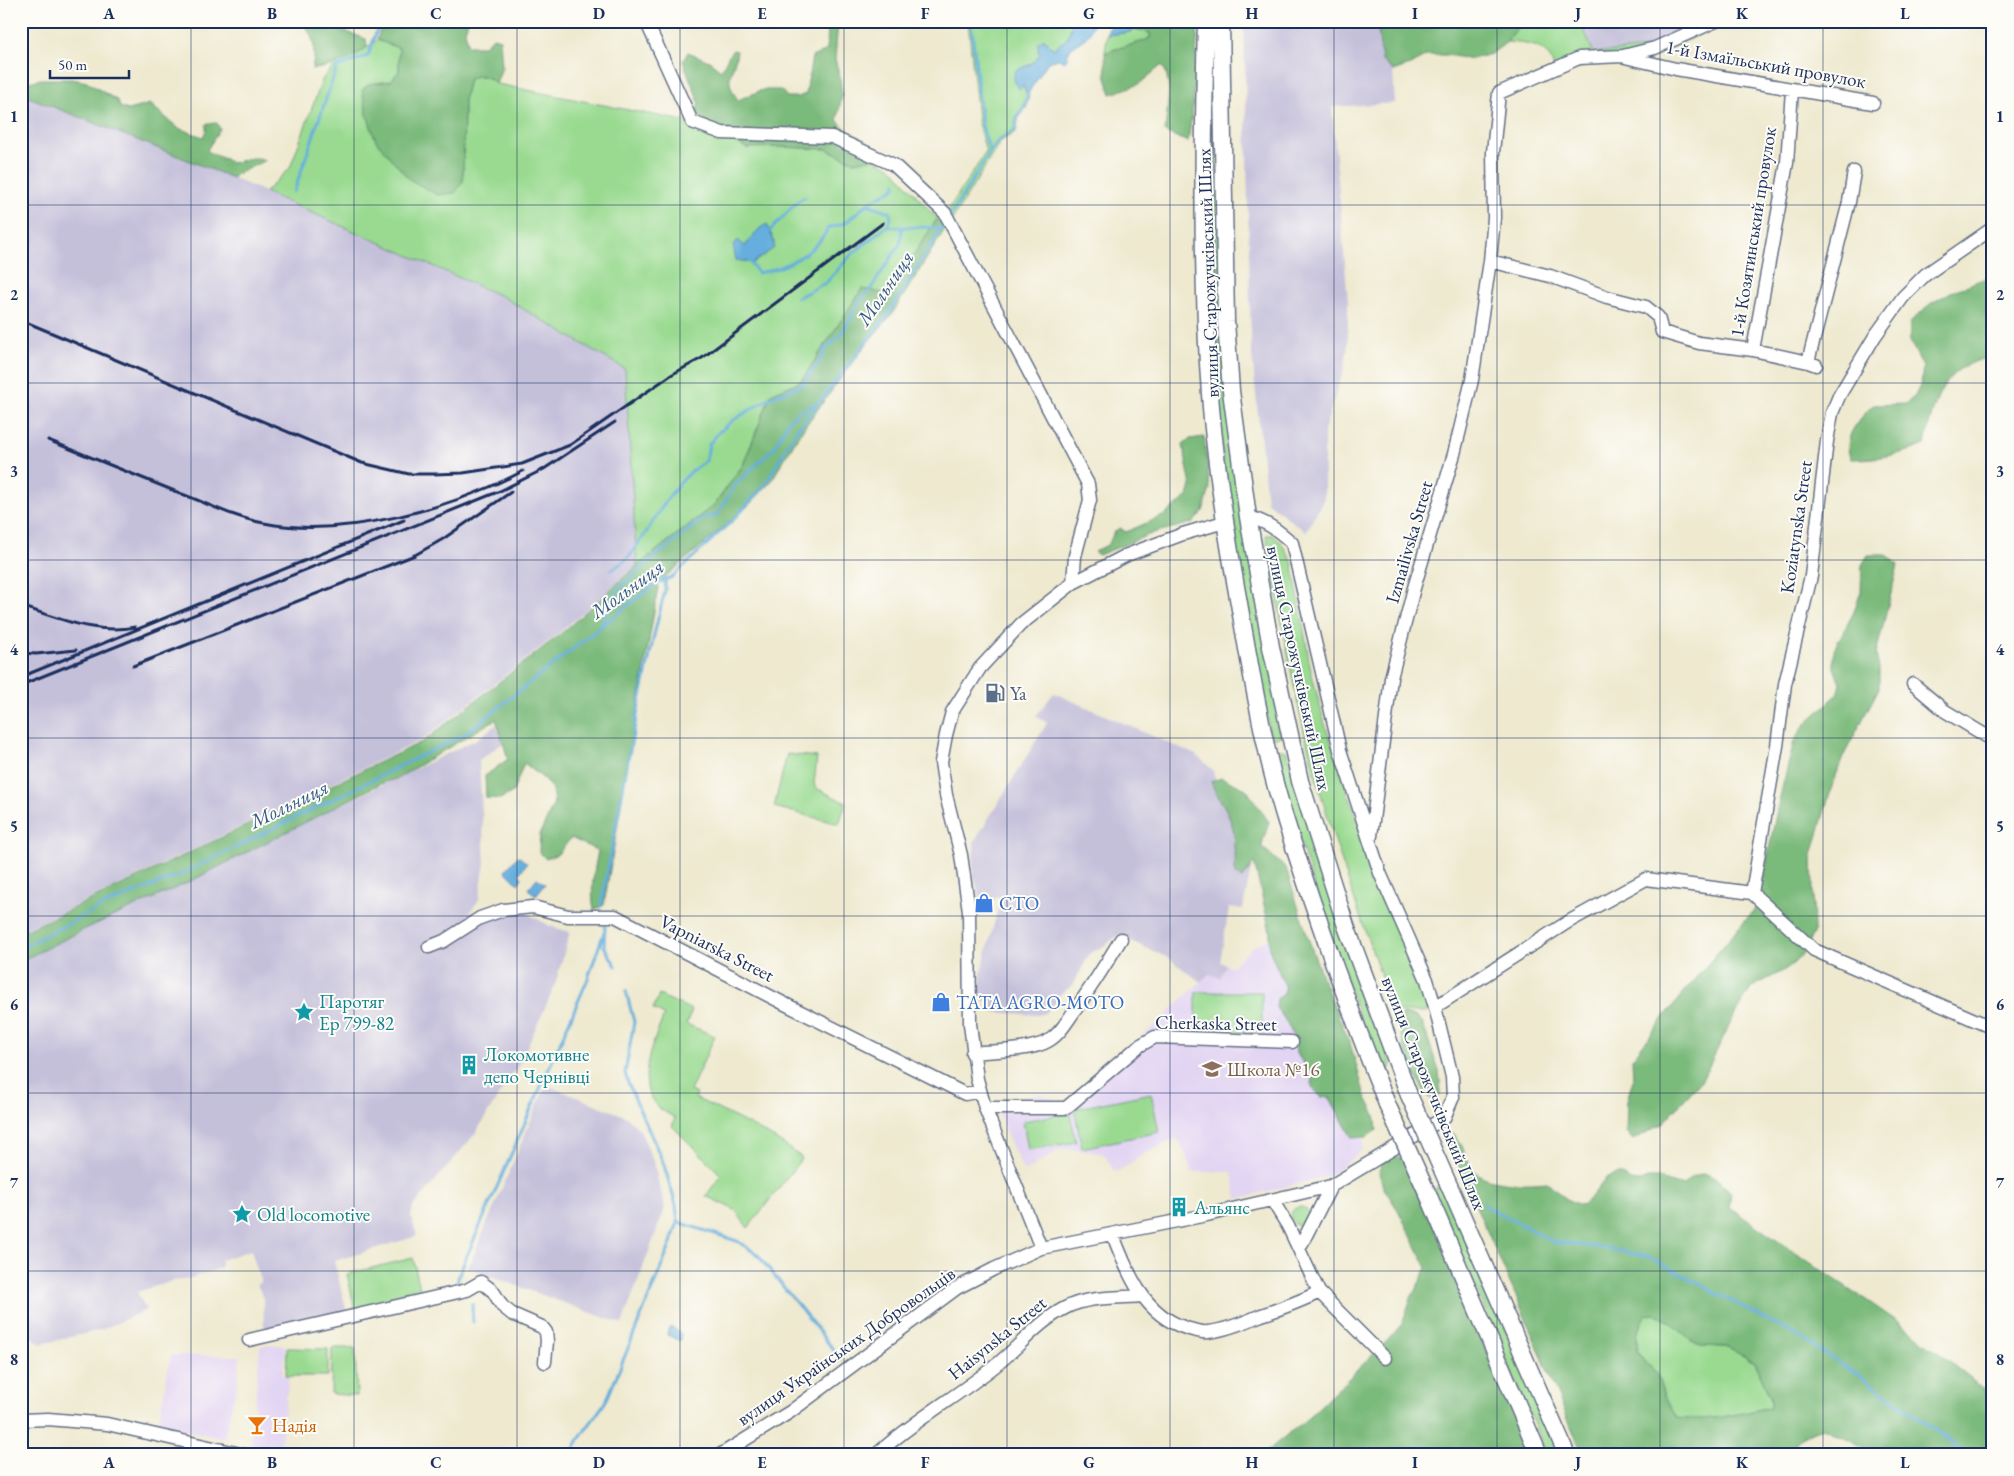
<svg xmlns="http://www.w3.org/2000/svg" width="2014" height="1476" font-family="'EB Garamond',serif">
<rect width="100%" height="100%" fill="#fdfcf7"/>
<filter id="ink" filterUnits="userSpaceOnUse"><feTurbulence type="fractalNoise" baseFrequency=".02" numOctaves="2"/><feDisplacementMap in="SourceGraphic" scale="10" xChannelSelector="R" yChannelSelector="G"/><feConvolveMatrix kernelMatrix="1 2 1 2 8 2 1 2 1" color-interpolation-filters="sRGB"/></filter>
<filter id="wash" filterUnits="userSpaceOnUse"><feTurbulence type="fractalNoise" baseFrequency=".0096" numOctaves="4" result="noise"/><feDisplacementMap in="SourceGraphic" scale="20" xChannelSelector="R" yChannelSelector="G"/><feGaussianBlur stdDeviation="1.12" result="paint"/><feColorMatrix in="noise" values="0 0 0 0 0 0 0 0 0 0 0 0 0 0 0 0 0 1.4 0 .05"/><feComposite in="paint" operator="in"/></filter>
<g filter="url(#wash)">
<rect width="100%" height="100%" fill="#eee9cf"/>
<path fill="#e2d4f3" d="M1270,938l36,114 57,89 -1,8 -7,7 -24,19 -94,24 -5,-27h-40l-12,-31 -5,-2 -31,15 -25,17h-5l-10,-17 -33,-5 -12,1 -35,22 -18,-39 -10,-28 44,-11 24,11 34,-27 111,-104 11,4 6,-13 5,2 21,-20z
M267,1344l19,2 -4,29 7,2 -9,73 -29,-5 9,-98z
M171,1355l69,1 -2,23 -14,60 -66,-15z"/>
<path fill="#c5c0da" d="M1260,21h117l5,40 11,10 2,32 -63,4 16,195v43l-4,24 -20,61v69l-18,33 -39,-30 -16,-157 -7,-322z
M1580,21h110l3,6 -46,21 -53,5z
M21,94l212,84 270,119 122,72 12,197 -79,68 -136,106 -401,192z
M1054,693l142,62 18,16 -1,2 8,18 33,61 -11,57 -14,-1 -9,54 6,3 -6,13 -11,-4 -8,8 -33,-24 -50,-23 -12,10 -16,8 -17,32 -18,13 2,3 -12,12 -7,2 -46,-3v-12l-12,1 1,-28 20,-75 -5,-2 -1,4 -16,-4 -6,-23 1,-31 73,-119 -11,-7z
M496,725l7,18 -24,17 6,103 -6,36 -12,19 -22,18 -21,7 1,8 64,-32 34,-8 27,15 20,6 -16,56 -39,85 -2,-1 -38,62 -62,73 -2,10 6,19 -83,25 13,51 -79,19 -4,-5 -1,-28 -6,-14 4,-1 -10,-33 -30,10v8l-33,11 -15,2 -36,11 9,18 -45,20 -60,14 -20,-15v-369l456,-221z
M546,1085l79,31 15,14 13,31 12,47 -43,116 -154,-56z"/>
<path fill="#99da90" stroke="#5a8477" d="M968,21h104l1,3 -6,15 -14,10 -9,-11c-4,22 -9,25 -29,33l14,25 -3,13 -7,7 -3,16 -15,9 -49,79 -4,-10 38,-58 -7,-25z
M1209,21l13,291 -7,3 -6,-4z
M1515,21h65l14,32 53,-5 46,-22 -3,-5h40l-92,41 -48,1 -34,15c-4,-32 -21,-34 -49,-36l10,-14z
M1135,29l15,4v5c-15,8 -30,8 -45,15l2,-18 23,-3z
M377,40l22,8v23l-8,10 -22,3 -7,6 6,28 8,23 16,17 71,23 1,-81 5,-21c11,-6 18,-3 28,5l187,37 7,5 42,15 13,7 33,-1 48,2 27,13 19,-4 19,10 45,51 -49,75 -26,-5 -61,92 -30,13 -28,71 -28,39 -78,62 -12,-197 -122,-72 -238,-105 25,-24 33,-90 14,-15 19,-8z
M1217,328l6,2 59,404 -5,4h-6l-40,-216 -15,-125 -5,-67z
M1266,535h6l9,7 11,19 19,110 13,50 52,155 40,92 13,44h-35c-29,-80 -57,-160 -80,-242 -21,-77 -34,-157 -48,-235z
M1281,750l5,1 105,314 -2,5 -5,2 -5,-3 -51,-138 -55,-178z
M787,754l30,3 -3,27 2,4 30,15 -7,21 -65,-17z
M1196,992h66v40l-66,1z
M659,995l33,15 -6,14 29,12 -25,55 7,3 -2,4c36,18 75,34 107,60l-54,70 -13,-18 -29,-14 15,-21 -49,-49 3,-8c-6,-4 -15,-8 -20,-14 -20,-26 -1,-62 9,-89l-11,-6z
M1151,1093l8,39 -77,16 -8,-39z
M1070,1113l6,29 -48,8 -5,-29z
M1438,1187l5,1 118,267h-14l-113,-266z
M1291 1216a9 9 0 1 1 18 0a9 9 0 1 1-18 0Z
M413,1258l8,35 -66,16 -8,-35z
M1656,1314l13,6 21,20 11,6 25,1 29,15 16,37 -1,8c-31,7 -61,15 -93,12l-13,-23 -7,-21 -20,-24v-16l4,-13 6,-7z
M287,1348l41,1v27h-42z
M332,1348h23l2,48 -26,-2z"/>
<path fill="#7aba7a" stroke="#4a746c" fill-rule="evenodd" d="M299,21h34v2l6,6 27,10 1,7c-9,12 -41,23 -55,23 4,-19 3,-36 -13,-48z
M383,21h15l19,6 3,-6h48l-3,10 3,15h17l8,-9 7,2 2,28 -6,17c-9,-8 -16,-11 -27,-5l-5,21 -1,81 -8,12 -18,2 -28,-16 -33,-38 -8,-23 -6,-28 7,-6 22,-3 8,-10v-23l-22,-8z
M828,21h10l-3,38 5,18 2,18 -5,25 9,9 42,26 -34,7 -27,-13 -48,-2 -33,1 -50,-33 3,-13 -16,-41 5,-9 21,9 12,9c5,-7 6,-14 12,-20l4,1c-3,23 -15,26 1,49l24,-10h19l6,7h10l9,-3 6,-37 15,-7z
M1136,21h58l4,3 -5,82 -5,36 -23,-10c1,-19 9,-51 -3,-67l-23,19 -28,10 -5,-16 -1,-25c15,-7 30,-7 45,-15v-5l-15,-4z
M1377,21h138l2,7 -10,14 -16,12 -20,5 -24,-4h-19l-18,10 -17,6 -11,-10z
M41,79h32l14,3 31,19 2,6 8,3 22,-6 28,24 25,9 3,-6v-7l11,-1 3,6 -13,21c5,6 18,7 24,13l21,-5 14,2 -29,14 -4,4 -212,-84v-10z
M937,219l10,7 -55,88 -24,28 -68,91 -30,50 -25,26 -86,73 -55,323 -10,5c-4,-20 0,-39 4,-59l-27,-13 -13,16 -12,5 -7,-7 1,-18 14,-31 -2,-14 -8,-10 -20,-16 -11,29 -13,7 -14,-1 -1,-22 23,-17 -12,-40 -98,59 -18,6 -193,99 -102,46 -64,32v-28l403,-192 139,-109 74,-66 78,-62 28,-39 28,-71 30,-13 61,-92 26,5z
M1993,275v80c-11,4 -23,8 -33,14 -22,14 -31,51 -35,76 -24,10 -48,14 -74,14 -10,-22 8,-39 22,-54l33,-1 9,-8 6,-12 2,-17 -13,-26v-19l20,-18 21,-12z
M1204,437l6,52 -7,22 -10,12 -37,9 -57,23 -5,-3 15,-8 5,-12 6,-4 6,4 39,-17 23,-19 3,-10 -8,-41 7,-6z
M1868,555h18l12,10 -22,89 3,14v20l-36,69 -13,35 -18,63 2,76 -10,21 -10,11 -11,8 -31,16 -17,27 -33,66 -40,44 -29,16 -7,-8 1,-32 6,-20 -1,-21 48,-62 78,-92 19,-96 17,-68 12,-18 31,-28 3,-11 -6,-16v-19l19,-35 8,-22 1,-27z
M1222,778l24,11 23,33c-2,9 -7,17 -7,26 10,6 15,14 24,20l21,67 17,47 26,61 15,53 10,19 2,15 -11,7 -14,1 -22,-40 -9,-1 -9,-10c2,-14 -6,-19 -13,-30 -5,-8 -5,-18 -8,-26 -4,-9 -9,-16 -15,-23l1,-9 7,-5 1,-8 -16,-37 1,-18 -16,-69 -12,17 -7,-5c0,-20 2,-39 -6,-58 -5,-12 -14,-22 -18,-35z
M1402,1014l12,2 8,6 17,49 2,21 -4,6h-7c-10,-8 -28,-51 -29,-64 -1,-7 0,-14 1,-20z
M1446,1130c16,4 17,24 25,37 11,19 58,17 76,15 14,10 16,19 35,23l10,-9 15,-19 11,-3 7,2 5,5 9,1 9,-4h9l26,8 9,-8 12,-5c11,4 20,10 27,19l-2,15c61,44 125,83 186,127 26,20 51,43 78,62v59h-114l-56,-27c-15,4 -29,12 -36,27h-100l-4,-6 -11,-2 -38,8h-51l-61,-145 -78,-176zM1656,1314l13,6 21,20 11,6 25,1 29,15 16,37 -1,8c-31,7 -62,15 -93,11l-13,-22 -7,-21 -20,-24v-16l4,-13 6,-7z
M1395,1155l11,6 125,294h-269l46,-37 80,-78 14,-16 9,-26 16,-30 -29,-58 -15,-23 -4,-16 3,-8z"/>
<path fill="#65aedd" stroke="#406e9e" d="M1072,21h22c-2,7 -4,14 -10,18 -12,9 -13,5 -18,22l-3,1 -4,-3 -11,3 -21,33 -4,-10 -3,4c-6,-6 -7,-10 -5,-18l16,-7 10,-10 -3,-2v-9l6,-5 9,11 14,-10 5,-15z
M1114,21h22l-1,8 -5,3 -23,3 1,-6 6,-5z
M767,224l7,17v7l-21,15 -17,-3 -3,-15 5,-5 7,6 15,-18z
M518,856l9,7 -8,11 3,4 -4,6 -13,-13z
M537,878l8,6 -9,11 -8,-6z
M672,1327l9,7v7l-14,-6 1,-5z"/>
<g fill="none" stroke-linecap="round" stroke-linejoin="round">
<path stroke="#65aedd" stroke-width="3" d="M990,151l10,-12 15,-9 2,-14 7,-9 4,-14
M294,192l43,-125 31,-11 12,-35
M868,203l27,-15 1,-5
M950,216l40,-64 -8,-26 -11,-105
M887,226c18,3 36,-1 54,3
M768,233l29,-31 8,-5
M748,259l10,14c25,-4 59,-20 70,-45l17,-5 22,-19 23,8 1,7 -4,7 -36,29 -24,27 -30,16
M611,570c6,-4 17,-10 21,-17 4,-8 10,-14 15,-22 16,-26 32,-54 59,-70l3,-17 10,-12 13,-11 39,-24 31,-12 18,-24 5,-12 16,-14 19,-34 10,-11 30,-46 2,-16
M601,626l13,-32 27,-26 62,-50 14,-3 19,-31 38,-36 15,-28 11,-9 16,-7
M601,906l31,-167 22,-104 11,-45v-10
M605,926l-1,20 12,20
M21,948l86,-44 70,-28 288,-142 190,-150 17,-7 61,-57 32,-35 29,-51 94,-120 58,-93
M1484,1205l70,37 52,6 43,9 152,81 74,48 94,69
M678,1222l59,19 20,13 84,105
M457,1284l2,-10 128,-293 17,-49
M472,1304l1,18
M571,1455c8,-22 26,-37 37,-58l62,-151 8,-24 -2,-17 -13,-43 -35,-79 -3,-10 9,-51 -8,-31"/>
</g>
</g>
<g filter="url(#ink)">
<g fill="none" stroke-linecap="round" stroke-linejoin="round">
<defs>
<path id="minor" d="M646,21l46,101 30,11 110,4 62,28 51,48 143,271 2,16 -15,56 -2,27
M1625,57l51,12 197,34
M1490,261l60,15 57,21 39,10 12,10 4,15 37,11 54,7 55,12 8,3
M1753,350l34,-187 5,-73
M1808,362l41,-160 5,-30
M1913,684l32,27 48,29
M1371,836l20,-158 23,-90 40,-134 18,-74 18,-119 4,-43 -1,-66 6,-59 80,-35 44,-2 32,-8 61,-27
M1752,893l25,-147 8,-62 26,-108 16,-135 5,-28 7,-17 36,-60 28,-39 22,-22 68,-47
M1752,893l62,57 179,78
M429,947l15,-6 36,-23 23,-8 30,-3 35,9h47l168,87 182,91 15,-3
M1435,1007l133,-85 78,-43 106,14
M972,1053c20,-2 59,-2 76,-12 11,-6 18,-18 25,-28 17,-24 33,-49 48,-74
M985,1108h81l73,-62 16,-9 137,5
M1272,1200l16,26 31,66 66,66
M1113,1235c14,37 31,80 73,93 7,2 15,5 22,4 18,-2 35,-9 51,-16 20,-7 41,-14 60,-24
M1041,1248l-56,-140 -8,-29 -7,-55 -1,-113 -8,-56 -15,-60 -5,-33 5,-27 6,-23 28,-44 41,-44 52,-41 54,-28 56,-21 41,-12
M1299,1249l32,-63
M249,1340l218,-50 14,-8 12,9 9,15 10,8 30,13 4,5 1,9 -2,21
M21,1420l27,-1 59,5 138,31
M720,1455l70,-43 167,-124 37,-19 47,-21 166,-33 124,-29 113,-68 9,-21 -1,-20 -17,-70 -8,-27 -47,-107 -40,-123 -48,-207c-13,-12 -26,-22 -44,-26
M876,1455c37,-34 80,-58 119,-89 23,-18 43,-44 70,-58 22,-12 53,-10 78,-12"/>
<path id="major" d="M1206,21c-3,124 -5,249 4,373 5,72 17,144 30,215 8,46 16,92 26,137 11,52 29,104 46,155 23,68 48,136 75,203
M1221,21l5,301 5,69 17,126 23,130 29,134 46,145 63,169
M1451,1190l116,265
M1430,1199l109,256"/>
</defs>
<use href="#minor" stroke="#657086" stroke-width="15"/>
<use href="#major" stroke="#657086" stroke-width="19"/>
<use href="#minor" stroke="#fff" stroke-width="12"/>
<use href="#major" stroke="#fff" stroke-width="16"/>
<path stroke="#1b2f5e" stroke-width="3" d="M21,320l341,143 47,11h25l29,-1 59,-9 48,-19 101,-70 31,-17 181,-135
M48,440c45,18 89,36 134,54 27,10 53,24 82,29 79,16 189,-15 259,-52
M21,606c37,12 75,29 114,21
M21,653l15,1 40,-4
M133,666l282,-111 28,-16 68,-47
M21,677l383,-157
M21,685l479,-194 44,-22 71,-47"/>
<defs>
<path id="major-bridge" d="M1409,1095l42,95
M1387,1104l43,95"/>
</defs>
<use href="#major-bridge" stroke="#657086" stroke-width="19" stroke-linecap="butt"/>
<use href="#major-bridge" stroke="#fff" stroke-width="16"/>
</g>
</g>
<path fill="none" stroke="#1b2f5e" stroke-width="1" stroke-opacity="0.55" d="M191,21v1434M354,21v1434M517,21v1434M680,21v1434M844,21v1434M1007,21v1434M1170,21v1434M1334,21v1434M1497,21v1434M1660,21v1434M1823,21v1434M21,205h1972M21,383h1972M21,560h1972M21,738h1972M21,916h1972M21,1093h1972M21,1271h1972"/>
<defs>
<symbol id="fuel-bare" viewBox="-9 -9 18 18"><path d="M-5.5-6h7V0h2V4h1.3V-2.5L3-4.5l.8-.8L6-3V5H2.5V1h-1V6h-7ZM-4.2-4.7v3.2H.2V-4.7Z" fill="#5c6f8a" stroke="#fdfcf7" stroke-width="2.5" paint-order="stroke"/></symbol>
<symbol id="shop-bare" viewBox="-9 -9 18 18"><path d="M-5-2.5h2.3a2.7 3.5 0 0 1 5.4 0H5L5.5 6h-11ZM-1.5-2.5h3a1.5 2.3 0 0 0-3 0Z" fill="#3f7fe0" stroke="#fdfcf7" stroke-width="2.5" paint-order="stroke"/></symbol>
<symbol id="sight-bare" viewBox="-9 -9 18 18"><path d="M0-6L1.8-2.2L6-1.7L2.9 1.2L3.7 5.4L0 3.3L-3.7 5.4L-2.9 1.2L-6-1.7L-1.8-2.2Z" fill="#0f9aa8" stroke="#fdfcf7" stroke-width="2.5" paint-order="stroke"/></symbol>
<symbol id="building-bare" viewBox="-9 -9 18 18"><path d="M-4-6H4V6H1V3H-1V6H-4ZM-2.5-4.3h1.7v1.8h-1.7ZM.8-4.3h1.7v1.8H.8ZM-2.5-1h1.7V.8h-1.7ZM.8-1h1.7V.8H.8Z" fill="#0f9aa8" stroke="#fdfcf7" stroke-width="2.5" paint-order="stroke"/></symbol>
<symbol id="school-bare" viewBox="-9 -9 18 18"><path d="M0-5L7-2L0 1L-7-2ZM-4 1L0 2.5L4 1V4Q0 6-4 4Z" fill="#8d6e63" stroke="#fdfcf7" stroke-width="2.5" paint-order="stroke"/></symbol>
<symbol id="bar-bare" viewBox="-9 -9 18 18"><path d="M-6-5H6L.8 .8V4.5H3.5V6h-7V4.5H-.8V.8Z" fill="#e8710a" stroke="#fdfcf7" stroke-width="2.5" paint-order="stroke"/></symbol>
</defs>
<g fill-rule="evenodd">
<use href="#fuel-bare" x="981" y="679" width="28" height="28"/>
<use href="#shop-bare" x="970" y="889" width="28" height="28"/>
<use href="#shop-bare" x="927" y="988" width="28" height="28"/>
<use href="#sight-bare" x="290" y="998" width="28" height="28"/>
<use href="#building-bare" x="455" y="1051" width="28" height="28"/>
<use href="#school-bare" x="1198" y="1055" width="28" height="28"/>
<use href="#building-bare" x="1165" y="1193" width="28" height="28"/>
<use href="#sight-bare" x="228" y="1200" width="28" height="28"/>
<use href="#bar-bare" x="243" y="1411" width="28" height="28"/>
</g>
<g text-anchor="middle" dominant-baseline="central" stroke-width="4" stroke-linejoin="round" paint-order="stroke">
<g font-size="19" fill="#1b2f5e" stroke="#fdfcf7">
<text transform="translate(1766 64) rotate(10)">1-й Ізмаїльський провулок</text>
<text transform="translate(1753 232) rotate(-81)">1-й Козятинський провулок</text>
<text transform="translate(1208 273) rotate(-92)">вулиця Старожучківський Шлях</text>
<text transform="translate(1796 527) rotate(-82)">Koziatynska Street</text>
<text transform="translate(1409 542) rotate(-74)">Izmailivska Street</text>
<text transform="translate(1299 668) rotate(78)">вулиця Старожучківський Шлях</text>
<text transform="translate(717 948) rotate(27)">Vapniarska Street</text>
<text transform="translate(1216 1023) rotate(1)">Cherkaska Street</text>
<text transform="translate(1434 1093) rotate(68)">вулиця Старожучківський Шлях</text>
<text transform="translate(997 1338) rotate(-39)">Haisynska Street</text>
<text transform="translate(846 1346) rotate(-35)">вулиця Українських Добровольців</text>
</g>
<g font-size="19" fill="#4e5e75" stroke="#fdfcf7" text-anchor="start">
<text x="1010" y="693">Ya</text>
</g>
<g font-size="19" fill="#366cbe" stroke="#fdfcf7" text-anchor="start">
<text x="999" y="903">СТО</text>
<text x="956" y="1002">TATA AGRO-MOTO</text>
</g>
<g font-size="19" fill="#0d838f" stroke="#fdfcf7" text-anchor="start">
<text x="319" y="1001">Паротяг<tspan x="319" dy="22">Ер 799-82</tspan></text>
<text x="484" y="1054">Локомотивне<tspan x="484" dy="22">депо Чернівці</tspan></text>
<text x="1194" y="1207">Альянс</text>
<text x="257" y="1214">Old locomotive</text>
</g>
<g font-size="19" fill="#785e54" stroke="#fdfcf7" text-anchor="start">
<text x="1227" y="1069">Школа №16</text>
</g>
<g font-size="19" fill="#c56008" stroke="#fdfcf7" text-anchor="start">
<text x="272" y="1425">Надія</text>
</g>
<g font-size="20" font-style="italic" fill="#355b8a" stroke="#fdfcf7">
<text transform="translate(885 288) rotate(-56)">Мольниця</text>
<text transform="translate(627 589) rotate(-36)">Мольниця</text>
<text transform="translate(289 804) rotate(-26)">Мольниця</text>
</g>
</g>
<rect width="2014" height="1476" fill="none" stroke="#fdfcf7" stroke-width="55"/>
<path d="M50 70v8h79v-8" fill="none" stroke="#1b2f5e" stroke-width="2.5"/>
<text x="58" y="70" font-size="15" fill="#1b2f5e" stroke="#fdfcf7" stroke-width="4" paint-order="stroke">50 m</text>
<rect x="28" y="28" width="1958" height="1420" fill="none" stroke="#1b2f5e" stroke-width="2"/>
<g font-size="16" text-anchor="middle" font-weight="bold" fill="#1b2f5e">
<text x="109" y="19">A</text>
<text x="272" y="19">B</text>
<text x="436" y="19">C</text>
<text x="599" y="19">D</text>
<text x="762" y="19">E</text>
<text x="925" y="19">F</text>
<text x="1089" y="19">G</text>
<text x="1252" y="19">H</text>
<text x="1415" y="19">I</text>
<text x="1578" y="19">J</text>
<text x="1742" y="19">K</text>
<text x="1905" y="19">L</text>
<text x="14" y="122">1</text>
<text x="2000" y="122">1</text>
<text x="14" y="300">2</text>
<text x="2000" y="300">2</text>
<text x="14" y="477">3</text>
<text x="2000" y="477">3</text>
<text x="14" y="655">4</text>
<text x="2000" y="655">4</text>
<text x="14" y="832">5</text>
<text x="2000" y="832">5</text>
<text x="14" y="1010">6</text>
<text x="2000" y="1010">6</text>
<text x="14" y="1188">7</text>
<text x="2000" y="1188">7</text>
<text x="14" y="1365">8</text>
<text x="2000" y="1365">8</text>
<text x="109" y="1468">A</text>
<text x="272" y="1468">B</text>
<text x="436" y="1468">C</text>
<text x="599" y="1468">D</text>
<text x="762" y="1468">E</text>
<text x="925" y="1468">F</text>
<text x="1089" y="1468">G</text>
<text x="1252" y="1468">H</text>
<text x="1415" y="1468">I</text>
<text x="1578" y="1468">J</text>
<text x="1742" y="1468">K</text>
<text x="1905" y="1468">L</text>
</g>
</svg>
